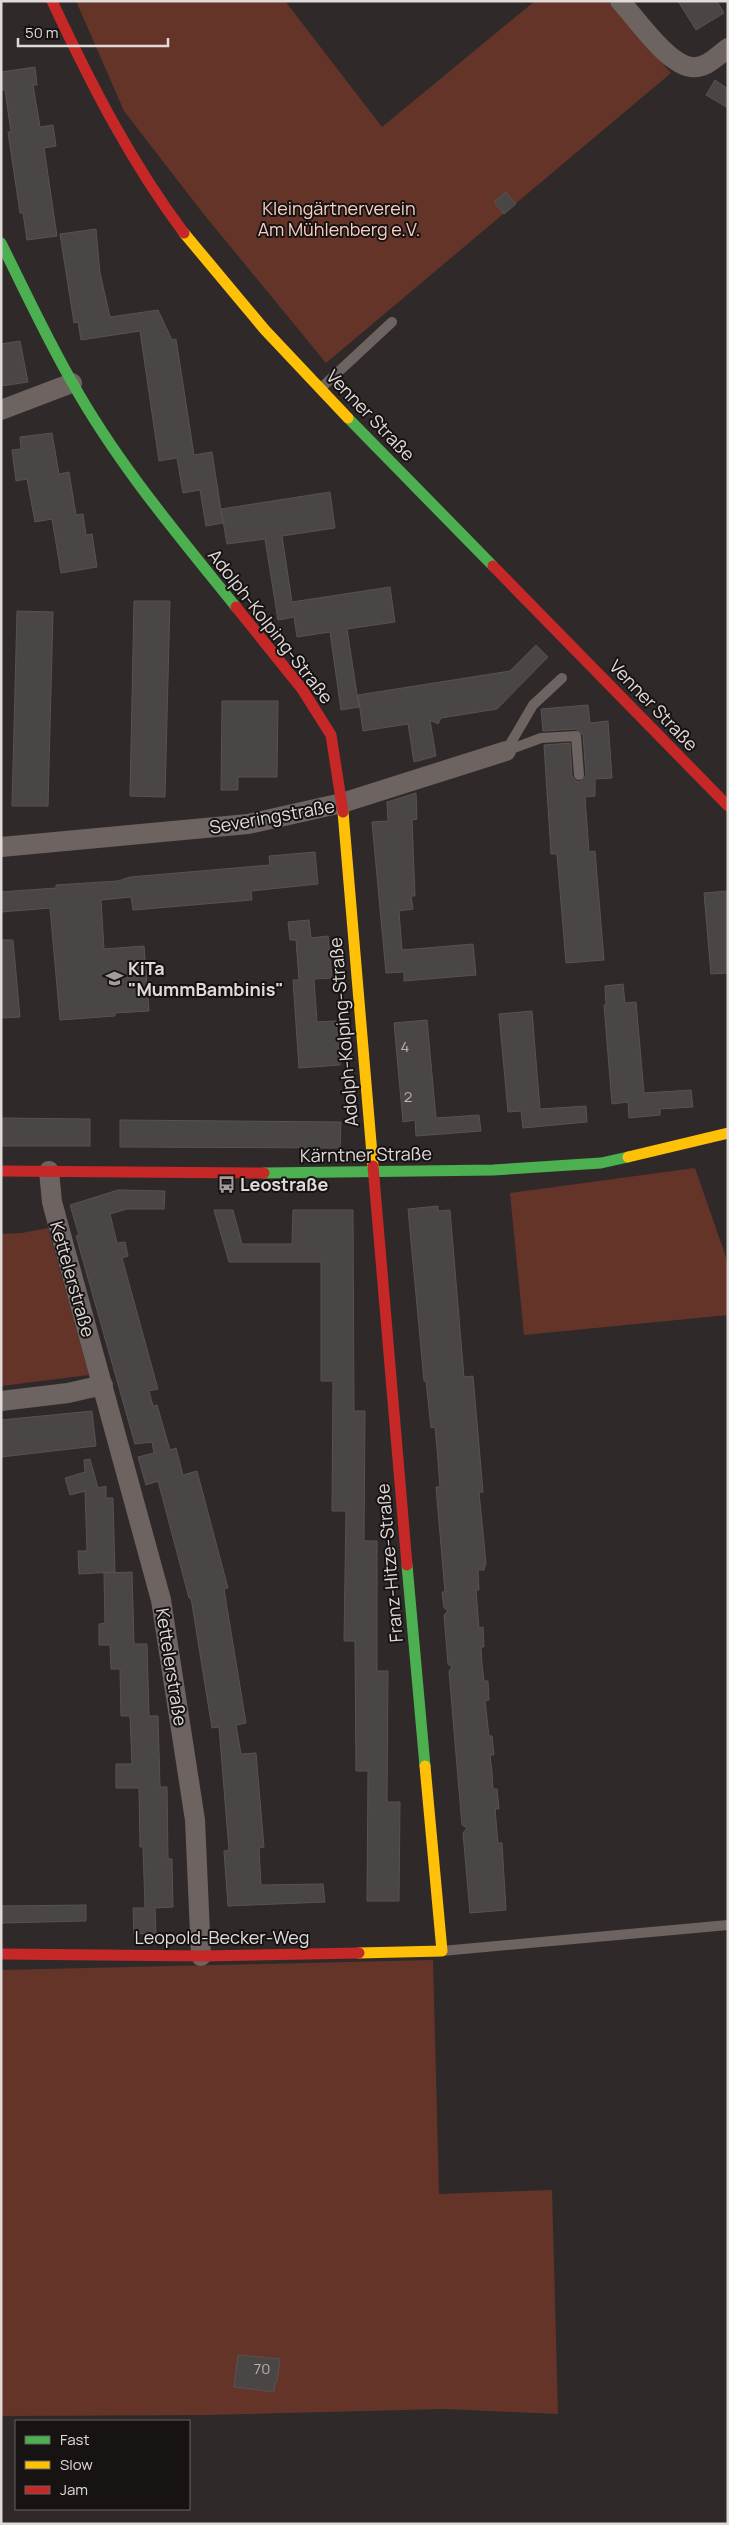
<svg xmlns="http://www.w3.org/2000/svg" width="729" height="2525" font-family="Manrope,sans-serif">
<rect width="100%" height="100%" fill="#2f2a29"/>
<path fill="#653429" d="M76,1h209l97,126 153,-126h73l63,72 -345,290 -124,-151 -78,-101z
M695,1168l33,95v52l-204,20 -14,-142z
M48,1228l41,147 -88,11v-152l21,-1z
M433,1960l6,234 113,-4 6,224 -113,-5 -238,6 -206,1v-446z"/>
<path fill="#4a4645" stroke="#575352" d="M678,1h39l7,12 -28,17z
M35,67l2,18h-4l7,42 13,-2 3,21 -12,2 13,88 -30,4 -4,-27h-3l-12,-81h3l-6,-42h-4v-18z
M715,80l13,9v19l-22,-13z
M506,192l10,12 -12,10 -10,-12z
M96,229l4,44 10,44 48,-7 14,30 4,-1 18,116 18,-3 11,71 -17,3 -6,-36 -17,3 -6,-35 -18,3 -19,-130 -59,9 -3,-18 -4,1 -14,-89z
M20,341l8,41 -27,4v-42z
M52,433l7,41 10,-2 7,43 7,-1 3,21 6,-1 5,33 -36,6 -9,-54 -17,3 -8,-43 -11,2 -4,-31 9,-1 -1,-12z
M330,492l5,36 -53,8 10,66 98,-15 5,35 -48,7 12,78 -18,3 -11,-78 -33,5 -3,-20 -16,3 -13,-81 -38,5 -6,-35z
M134,601h36l-5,196 -35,-1z
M17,611l36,1 -5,194h-36z
M536,645l12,12 -51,52 -56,9 -3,6 -8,-4 6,36 -22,6 -6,-38 -45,7 -5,-36 152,-24z
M222,701h56l-1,76h-39v13h-17z
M588,705l2,18 18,-2 4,57 -17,1v17l-10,1 4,55 6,-1 9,109 -38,3 -9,-109h-6l-7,-109 26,-2 2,33 4,5 4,1 6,-7 -3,-40 -7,-6 -33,2 -2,-22z
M416,793l1,26 -5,1 3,76h-4l2,13 -14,2 3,39 71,-6 3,31 -72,6v-9l-18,1 -14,-151 16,-1 -1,-19z
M315,852l3,32 -67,7 1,9 -119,10 -2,-13 -30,3 3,49 40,-3 5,65 -34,2v3l-55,4 -10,-112 -49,4v-20l55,-4v-3l62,-4 12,-4 140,-12 -1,-9z
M728,891v82l-17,1 -7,-81z
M309,920l2,18 17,-2 4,42 -18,1 3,43 19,-1 4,44 -41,3 -6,-88h6l-3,-40h-6l-2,-18z
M1,940h12l7,77 -19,1z
M623,984l2,19 11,-1 8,91 47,-3 2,17 -33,2v6l-31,3 -1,-16 -16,2 -8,-99h2l-1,-19z
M532,1011l8,98 46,-3 1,16 -64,6 -2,-17 -13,1 -9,-98z
M427,1020l9,98 43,-3 2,16 -65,5 -1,-16 -12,2 -9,-99z
M1,1118l89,1v27h-89z
M120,1120l221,2 -1,26 -220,-1z
M118,1190l47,1 -1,18h-37l-17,5 7,29 8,-1 3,14 -6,2 36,131 -9,2 4,15 4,-1 13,45 6,-2 7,27 14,-4 31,117 -4,1 22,134 -10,2 5,29 15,-1 8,94 -5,1 2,37 62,-1 2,18 -97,4 -4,-55 5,-1 -10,-123 -7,1 -21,-130h-2l-31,-117 -12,4 -8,-28 16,-4 -2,-11 -17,2 -59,-208 3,-1 -9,-30z
M438,1206v5l12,-1 14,167 9,-1 10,116h-4l7,71 -2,7h-6l1,20h-3l3,38 4,-1 1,20h-3l1,17 2,17h4l1,19 -4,1 4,35h3l2,19h-4l2,17 1,17h4l2,20h-4l3,34h4l4,67 -36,3 -7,-80 4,-5 -5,-3 -13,-154 3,-4 -4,-3 -4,-49 4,-4 -4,-3 -2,-16h3l-9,-105h4l-3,-39 -2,-21 -4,1 -5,-47h-2l-16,-172z
M214,1210h19l9,34h50l1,-34h60l1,201h11l-1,130h13v130h11l-1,131h13l-1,99h-32l1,-130h-12l-1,-130h-11l2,-130h-14l1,-130h-12v-119h-92z
M92,1411l4,35 -95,11v-37z
M90,1459l8,29 8,-2v12h7l2,74 -36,2 -1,-23h9l-2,-60 -15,4 -5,-17 20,-6 -1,-12z
M132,1572l2,72h13l2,72h9l2,71h7l1,72h4l1,48 -18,1 1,25 -22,1 -1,-26h12l-2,-61h-3l-1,-59h-23v-24h16l-2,-48h-9l-1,-47h-9l-1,-24h-11v-21l6,-1 -1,-50z
M86,1905v16l-85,2v-17z
M238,2355l42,4 -3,23h-2l-1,10 -40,-5z"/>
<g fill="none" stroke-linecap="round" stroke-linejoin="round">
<path stroke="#6d6461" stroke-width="10" d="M321,388l71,-66
M506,751l35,-13 35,-2 3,39
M506,751l27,-46 29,-27
M442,1951l286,-26"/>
<path stroke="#6d6461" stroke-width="20" d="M620,1c17,18 47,63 71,66 15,2 26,-11 37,-19
M1,410l71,-27
M1,847l247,-23 94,-21 164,-52
M49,1171l3,31 109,398 34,220 6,136
M1,1401l67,-8 35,-8"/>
<path stroke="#4caf50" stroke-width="11" d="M1,243c23,46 45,94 71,139 45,81 106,153 164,225
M348,418l145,148
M264,1173l229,-3 108,-7 27,-6
M407,1565l18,201"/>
<path stroke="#ffc107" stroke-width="11" d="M184,233l81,97 83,88
M343,812l30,354
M628,1157l100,-24
M359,1953l83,-2 -17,-185"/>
<path stroke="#c62828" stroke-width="11" d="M52,1c38,81 78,160 132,232
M493,566l235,240
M236,607l66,82 29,46 12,77
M373,1166l34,399
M1,1171l263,2
M1,1954l200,2 158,-3"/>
</g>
<defs>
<symbol id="school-bare" viewBox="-9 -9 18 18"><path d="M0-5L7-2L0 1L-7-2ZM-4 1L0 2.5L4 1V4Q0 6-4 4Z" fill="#a29c9b" stroke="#161312" stroke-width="2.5" paint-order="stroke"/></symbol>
<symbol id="bus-bare" viewBox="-9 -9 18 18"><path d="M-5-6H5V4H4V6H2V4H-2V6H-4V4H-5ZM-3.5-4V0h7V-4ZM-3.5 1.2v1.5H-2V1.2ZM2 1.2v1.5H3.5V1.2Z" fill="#a29c9b" stroke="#161312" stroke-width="2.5" paint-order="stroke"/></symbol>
</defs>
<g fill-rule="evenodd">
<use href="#school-bare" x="102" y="966" width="25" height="25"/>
<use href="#bus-bare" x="214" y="1172" width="25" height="25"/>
</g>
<g text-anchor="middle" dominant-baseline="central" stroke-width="4" stroke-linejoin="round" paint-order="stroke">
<g font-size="15" fill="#bab5b4">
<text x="405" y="1046">4</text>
<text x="408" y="1096">2</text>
<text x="262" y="2368">70</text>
</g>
<g font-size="18" fill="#f8cec3" stroke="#161312">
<text x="339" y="208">Kleingärtnerverein<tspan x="339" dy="21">Am Mühlenberg e.V.</tspan></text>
</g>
<g font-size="18" fill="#e0dad9" stroke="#161312">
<text transform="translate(371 415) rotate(46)">Venner Straße</text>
<text transform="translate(271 626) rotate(52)">Adolph-Kolping-Straße</text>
<text transform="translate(654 705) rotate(46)">Venner Straße</text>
<text transform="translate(272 816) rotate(-10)">Severingstraße</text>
<text transform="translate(343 1032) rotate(-95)">Adolph-Kolping-Straße</text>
<text transform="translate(366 1154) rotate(-1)">Kärntner Straße</text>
<text transform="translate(73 1279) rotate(74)">Kettelerstraße</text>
<text transform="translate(389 1563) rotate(-95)">Franz-Hitze-Straße</text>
<text transform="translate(172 1667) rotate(81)">Kettelerstraße</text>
<text x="222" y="1937">Leopold-Becker-Weg</text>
</g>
<g font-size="18" font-weight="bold" fill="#e0dad9" stroke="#161312" text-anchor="start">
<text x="128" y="968">KiTa<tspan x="128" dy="21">"MummBambinis"</tspan></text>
<text x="240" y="1184">Leostraße</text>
</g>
</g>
<rect width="729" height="2525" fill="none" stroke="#e0dad9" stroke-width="5"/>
<rect x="15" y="2420" width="175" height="90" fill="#161312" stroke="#676362"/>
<rect x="25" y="2436" width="25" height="8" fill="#4caf50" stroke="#676362"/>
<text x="60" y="2445" font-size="15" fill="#e0dad9">Fast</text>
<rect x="25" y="2461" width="25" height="8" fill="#ffc107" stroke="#676362"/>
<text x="60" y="2470" font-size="15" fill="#e0dad9">Slow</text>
<rect x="25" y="2486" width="25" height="8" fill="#c62828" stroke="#676362"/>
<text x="60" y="2495" font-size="15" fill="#e0dad9">Jam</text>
<path d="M18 38v8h150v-8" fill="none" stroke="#e0dad9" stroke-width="2.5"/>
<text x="25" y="38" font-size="15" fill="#e0dad9" stroke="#161312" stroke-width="4" paint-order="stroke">50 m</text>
</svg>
